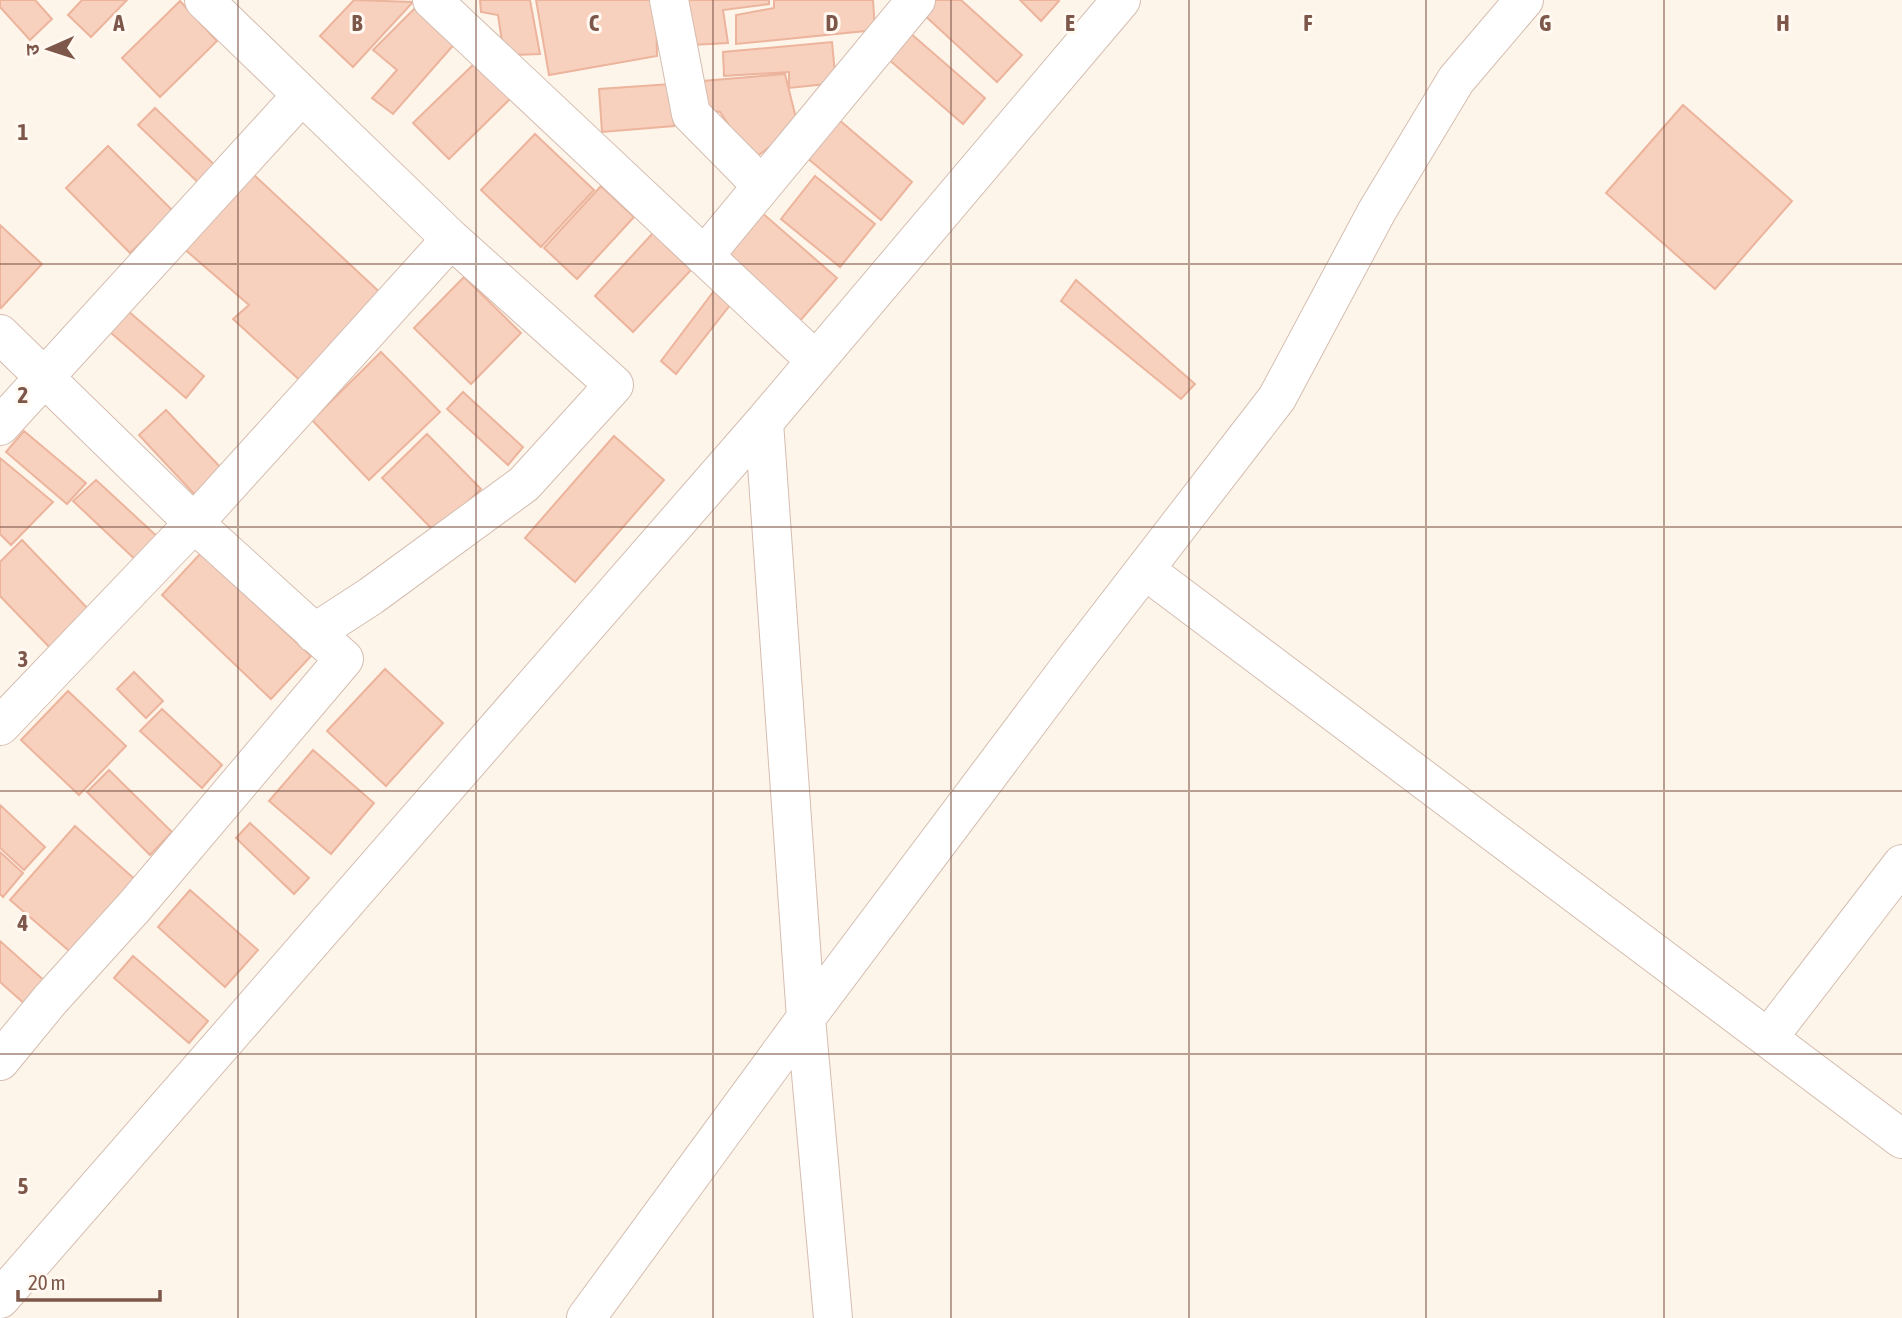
<svg xmlns="http://www.w3.org/2000/svg" width="1902" height="1318" font-family="'Asap Condensed','Noto Sans Devanagari',sans-serif">
<rect width="100%" height="100%" fill="#fef5ea"/>
<path fill="#f7d0be" stroke="#ecb49c" stroke-width="2" d="M0,0h35l17,19 -22,21 -30,-33z
M82,0h45l-36,37 -23,-22z
M354,0l59,2 -60,65 -33,-31z
M480,0h50l10,54 -26,1 -12,-13 -4,-27 -17,-3z
M536,0h120l1,56 -108,19z
M685,0h84v4l-46,6 5,33 -37,2z
M774,0h99l2,30 -139,14v-29l38,-7z
M936,0h25l61,55 -25,27 -74,-68z
M1020,0h38l1,1 -18,20z
M180,1l37,40 -57,56 -38,-39z
M417,6l40,35 -64,73 -21,-16 25,-28 -24,-20z
M909,32l76,66 -22,26 -76,-66z
M832,42l4,41 -47,5v-16l-65,4 -1,-24z
M476,62l35,36 -62,61 -36,-36z
M785,74l13,52 -46,34 -32,-48 -14,-2 -3,-29z
M671,84l3,42 -72,6 -3,-43z
M1683,105l109,96 -77,88 -109,-96z
M155,108l66,63 -16,18 -67,-64z
M838,119l74,63 -31,38 -75,-63z
M535,134l59,56 -53,57 -60,-57z
M108,146l65,65 -43,42 -64,-65z
M254,175l132,123 -81,87 -72,-66 16,-14 -67,-58z
M815,176l60,48 -35,43 -59,-48z
M601,186l33,31 -57,62 -33,-31z
M760,211l77,67 -38,44 -76,-68z
M0,225l42,39 -41,44 -1,-1z
M653,233l38,37 -58,62 -38,-36z
M464,277l57,56 -50,51 -57,-56z
M1076,280l119,104 -14,15 -120,-98z
M717,287l17,13 -58,74 -15,-13z
M121,305l83,71 -18,22 -83,-72z
M381,352l59,60 -71,68 -57,-60z
M463,392l60,55 -15,18 -61,-56z
M166,410l57,60 -27,26 -57,-61z
M24,431l62,52 -19,21 -61,-52z
M427,434l54,55 -45,44 -54,-55z
M614,436l50,44 -89,102 -50,-44z
M0,458l53,44 -42,43 -11,-11z
M96,480l65,60 -21,24 -67,-63z
M22,540l72,75 -39,38 -55,-57v-34z
M201,553l110,103 -40,43 -109,-104z
M385,669l58,54 -57,63 -59,-55z
M134,672l29,29 -17,17 -29,-29z
M68,691l58,55 -47,49 -58,-55z
M162,709l60,56 -20,23 -62,-57z
M313,750l61,53 -43,51 -62,-53z
M109,770l63,62 -22,23 -63,-63z
M0,805l45,42 -21,23 -24,-22z
M250,823l59,55 -15,16 -58,-56z
M75,826l63,56 -64,73 -64,-55z
M0,852l23,21 -20,24 -3,-3z
M190,890l68,60 -33,37 -67,-60z
M0,941l47,42 -21,22 -26,-23z
M133,956l75,65 -19,22 -75,-65z"/>
<g fill="none" stroke-linecap="round" stroke-linejoin="round">
<defs>
<path id="minor" d="M204,0l247,239 163,146 -90,99 -153,112 -57,37
M432,0l383,360
M669,0l22,114 71,72
M704,256l212,-256
M0,334l194,189 150,136 -209,247 -85,94 -50,61
M764,422l42,596 27,300
M0,426l302,-331
M1145,570l757,569
M0,726l194,-203 257,-284
M1768,1038l134,-174
M0,1299l764,-877 357,-422
M586,1318l220,-300 265,-353 206,-267 100,-187 79,-131 68,-80"/>
</defs>
<use href="#minor" stroke="#d5bdb0" stroke-width="40"/>
<use href="#minor" stroke="#fff" stroke-width="38"/>
</g>
<path fill="none" stroke="#7d5749" stroke-width="2" stroke-opacity="0.55" d="M238,0v1318M476,0v1318M713,0v1318M951,0v1318M1189,0v1318M1426,0v1318M1664,0v1318M0,264h1902M0,527h1902M0,791h1902M0,1054h1902"/>
<g font-size="23" text-anchor="middle" font-weight="bold" fill="#7d5749" stroke="#fff9f2" stroke-width="6" stroke-linejoin="round" paint-order="stroke">
<text x="119" y="31">A</text>
<text x="357" y="31">B</text>
<text x="594" y="31">C</text>
<text x="832" y="31">D</text>
<text x="1070" y="31">E</text>
<text x="1308" y="31">F</text>
<text x="1545" y="31">G</text>
<text x="1783" y="31">H</text>
<text x="23" y="140">1</text>
<text x="23" y="403">2</text>
<text x="23" y="667">3</text>
<text x="23" y="931">4</text>
<text x="23" y="1194">5</text>
</g>
<g transform="translate(49 49) rotate(267)" stroke="#fff9f2" stroke-width="5" paint-order="stroke">
<path d="M0-5L12 26L0 18L-12 26Z" fill="#7d5749"/>
<text y="-10" font-size="19" font-weight="bold" text-anchor="middle" fill="#7d5749">उ</text>
</g>
<path d="M18 1290v10h142v-10" fill="none" stroke="#7d5749" stroke-width="3.5"/>
<text x="28" y="1290" font-size="21" fill="#7d5749" stroke="#fff9f2" stroke-width="5" paint-order="stroke">20 m</text>
</svg>
